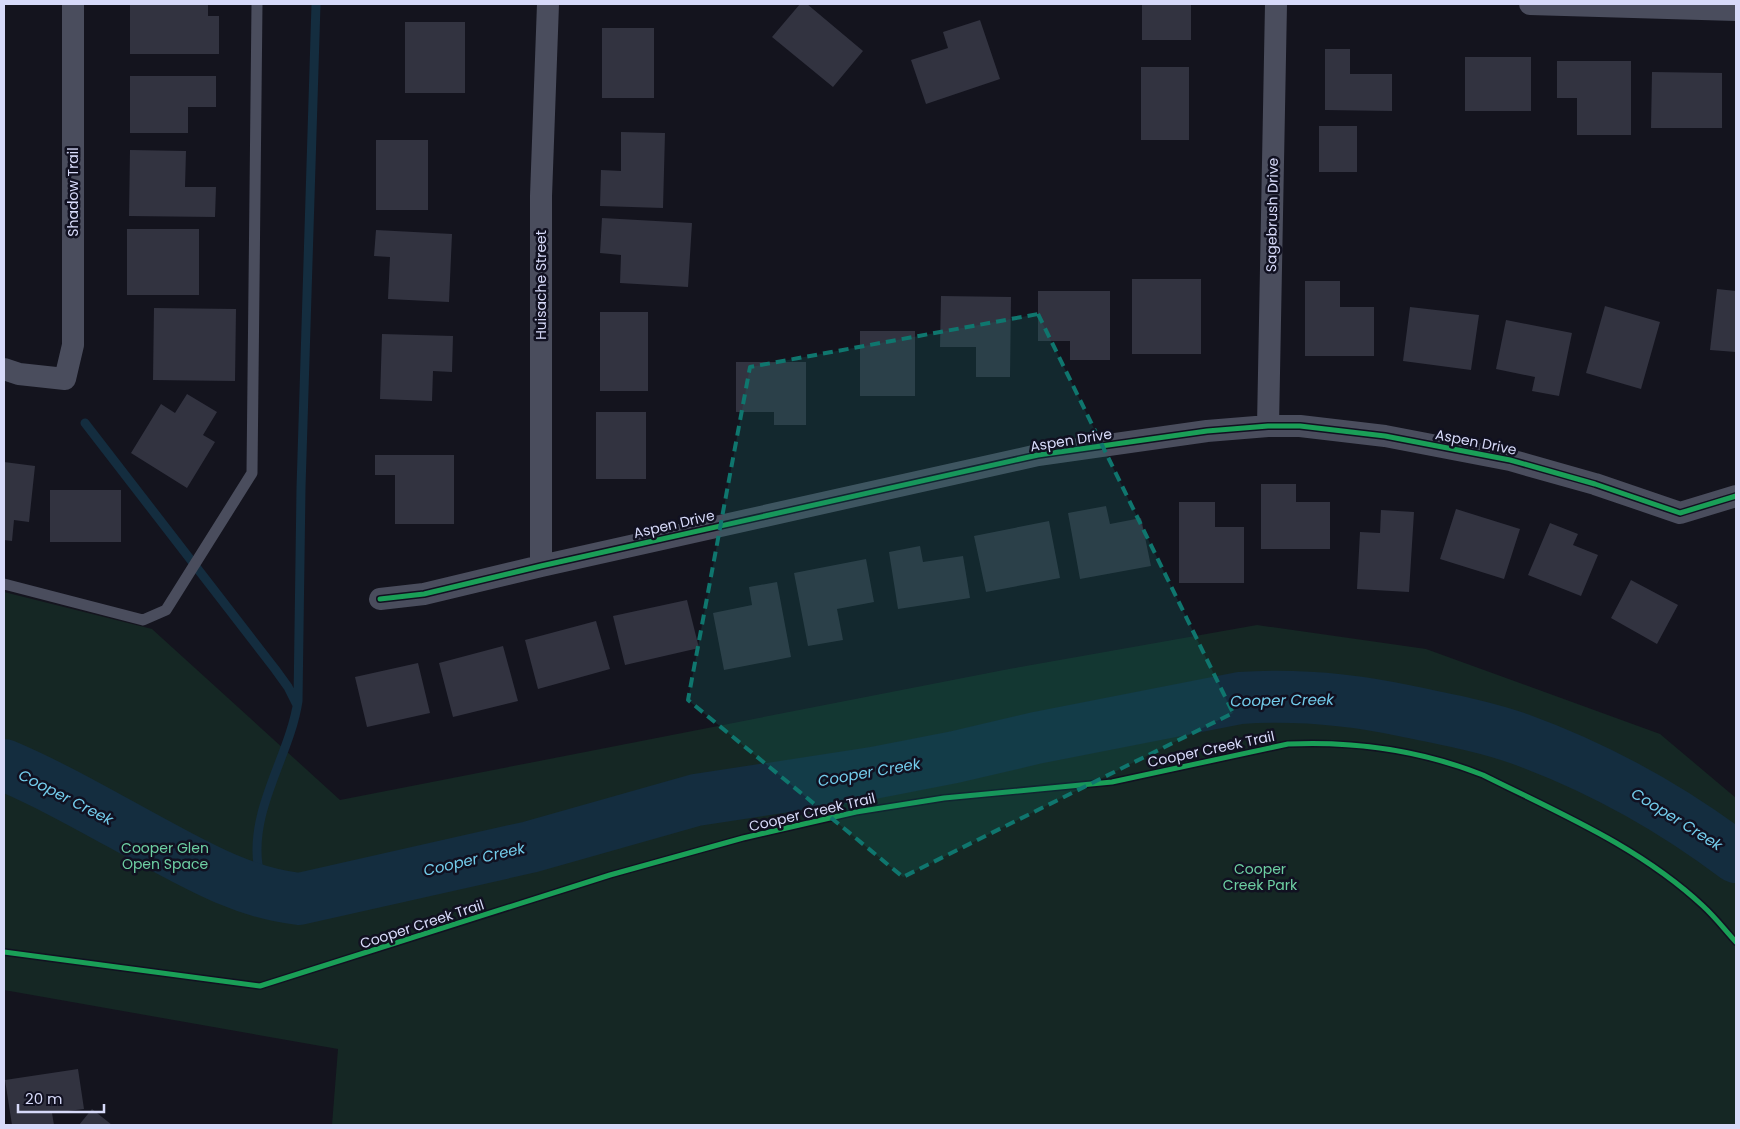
<svg xmlns="http://www.w3.org/2000/svg" width="1740" height="1129" font-family="Poppins,sans-serif">
<rect width="100%" height="100%" fill="#14141e"/>
<path fill="#152724" d="M4,592l148,37 188,171 669,-131 248,-44 169,24 234,85 76,64v327h-1404l6,-76 -334,-59z"/>
<g fill="none" stroke-linecap="round" stroke-linejoin="round">
<path stroke="#142d3f" stroke-width="9" d="M85,423l190,246 13,18 9,18
M267,894c-3,-9 -8,-20 -9,-29 -8,-57 32,-110 40,-164l3,-213 15,-484"/>
<path stroke="#142d3f" stroke-width="52" d="M4,765c52,22 101,51 151,78 46,25 91,50 144,56l231,-52 166,-47 177,-27 82,-16 81,-19 204,-40c57,-4 110,1 166,13 38,8 77,15 114,28 77,28 151,69 216,118"/>
</g>
<path fill="#323340" d="M130,4h78v12h11v38h-89z
M800,4h7l56,47 -30,36 -61,-50z
M1142,4h49v36h-49z
M980,20l20,59 -74,25 -15,-44 37,-12 -5,-16z
M405,22h60v71h-60z
M602,28h52v70h-52z
M1325,49h25v25h42v37l-67,-1z
M1465,57h66v54h-66z
M1557,61h74v74h-54v-37h-20z
M1141,67h48v73h-48z
M1652,72l70,1v55h-71z
M130,76h86v31h-28v26h-58z
M1319,126h38v46h-38z
M621,132l44,1 -2,75 -63,-2 1,-36 20,1z
M376,140h52v70h-52z
M130,150l56,1 -1,36h31l-1,30 -86,-1z
M602,218l90,5 -4,64 -68,-4 1,-28 -21,-2z
M127,229h72v66h-72z
M376,230l76,4 -3,68 -61,-3 2,-42 -16,-1z
M1132,279h69v75h-69z
M1305,281h35v26h34v49h-69z
M1717,289l19,2v61l-26,-2z
M1038,291h72v69h-40v-19h-32z
M941,296l70,1 -1,80h-34v-30h-36z
M1605,306l55,16 -19,67 -55,-16z
M1410,307l69,8 -8,55 -68,-9z
M154,308l82,1 -1,72 -82,-1z
M600,312h48v79h-48z
M1506,320l66,13 -13,63 -27,-5 3,-14 -39,-8z
M860,331h55v65h-55z
M382,334l71,2 -1,36 -19,-1 -1,30 -52,-2z
M736,362h70v63h-32v-13h-38z
M187,394l30,18 -14,23 12,7 -28,46 -56,-35 30,-49 14,9z
M596,412h50v67h-50z
M375,455h79v69h-59v-49h-20z
M4,462l31,4 -6,56 -15,-2 -2,21 -8,-1z
M1261,484h35v18h34v47h-69z
M50,490h71v52h-71z
M1179,502h36v25h29v56h-65z
M1106,506l4,18 31,-6 10,48 -71,13 -12,-66z
M1456,509l64,20 -16,50 -64,-20z
M1381,510l33,2 -5,80 -52,-3 3,-57 20,1z
M1049,521l11,57 -74,14 -12,-56z
M1550,523l28,11 -5,11 25,10 -17,41 -53,-21z
M920,546l3,16 40,-6 7,42 -72,11 -9,-57z
M866,559l8,43 -37,7 6,31 -35,6 -14,-73z
M1631,580l47,25 -21,39 -46,-26z
M777,582l14,75 -67,13 -11,-57 39,-8 -3,-18z
M687,600l12,48 -74,17 -12,-49z
M596,621l14,48 -72,20 -13,-49z
M503,646l15,55 -65,16 -14,-54z
M418,663l12,50 -63,14 -12,-50z
M78,1069l6,40 -32,4 2,12h-42l-7,-45z
M92,1109l20,16h-33z"/>
<g fill="none" stroke-linecap="round" stroke-linejoin="round">
<path stroke="#4a4d5d" stroke-width="11" d="M4,584l139,36 23,-10 86,-137 5,-469"/>
<path stroke="#4a4d5d" stroke-width="22" d="M1530,4l206,6
M4,369l15,5 46,5 8,-34v-341
M1268,426l8,-422
M541,566v-370l7,-192
M380,599l44,-5 117,-28 497,-111 169,-24 61,-5h32l85,10 125,24 85,24 85,29 56,-17"/>
<defs>
<path id="cycleway" d="M380,599l44,-5 117,-28 497,-111 169,-24 61,-5h32l85,10 125,24 85,24 85,29 56,-17
M4,952l256,34 350,-111 133,-37 113,-26 88,-14 168,-16 176,-38c67,-3 132,6 195,31 76,38 157,72 220,131 12,11 22,24 33,36"/>
</defs>
<use href="#cycleway" stroke="#111121" stroke-width="8"/>
<use href="#cycleway" stroke="#1a9f57" stroke-width="5"/>
</g>
<path fill="#0f766e" fill-opacity="0.2" stroke="#0f766e" stroke-width="4" stroke-dasharray="10 6" stroke-linejoin="round" d="M1038,314l195,399 -330,164 -215,-177 62,-333z"/>
<g text-anchor="middle" dominant-baseline="central" stroke-width="5" stroke-linejoin="round" paint-order="stroke">
<g font-size="14" fill="#d7daf9" stroke="#111121">
<text transform="translate(73 192) rotate(-90)">Shadow Trail</text>
<text transform="translate(1272 215) rotate(-89)">Sagebrush Drive</text>
<text transform="translate(541 285) rotate(-90)">Huisache Street</text>
<text transform="translate(1071 440) rotate(-9)">Aspen Drive</text>
<text transform="translate(1476 442) rotate(11)">Aspen Drive</text>
<text transform="translate(674 524) rotate(-13)">Aspen Drive</text>
<text transform="translate(1211 749) rotate(-12)">Cooper Creek Trail</text>
<text transform="translate(812 812) rotate(-13)">Cooper Creek Trail</text>
<text transform="translate(422 924) rotate(-18)">Cooper Creek Trail</text>
</g>
<g font-size="14" fill="#6dcfa3" stroke="#111121">
<text x="165" y="848">Cooper Glen<tspan x="165" dy="16">Open Space</tspan></text>
<text x="1260" y="869">Cooper<tspan x="1260" dy="16">Creek Park</tspan></text>
</g>
<g font-size="15" font-style="italic" fill="#73cceb" stroke="#111121">
<text transform="translate(1282 700) rotate(-1)">Cooper Creek</text>
<text transform="translate(869 772) rotate(-10)">Cooper Creek</text>
<text transform="translate(66 797) rotate(27)">Cooper Creek</text>
<text transform="translate(1677 819) rotate(32)">Cooper Creek</text>
<text transform="translate(474 859) rotate(-13)">Cooper Creek</text>
</g>
</g>
<rect width="1740" height="1129" fill="none" stroke="#d7daf9" stroke-width="10"/>
<path d="M18 1104v8h86v-8" fill="none" stroke="#d7daf9" stroke-width="2.5"/>
<text x="25" y="1104" font-size="15" fill="#d7daf9" stroke="#111121" stroke-width="4" paint-order="stroke">20 m</text>
</svg>
